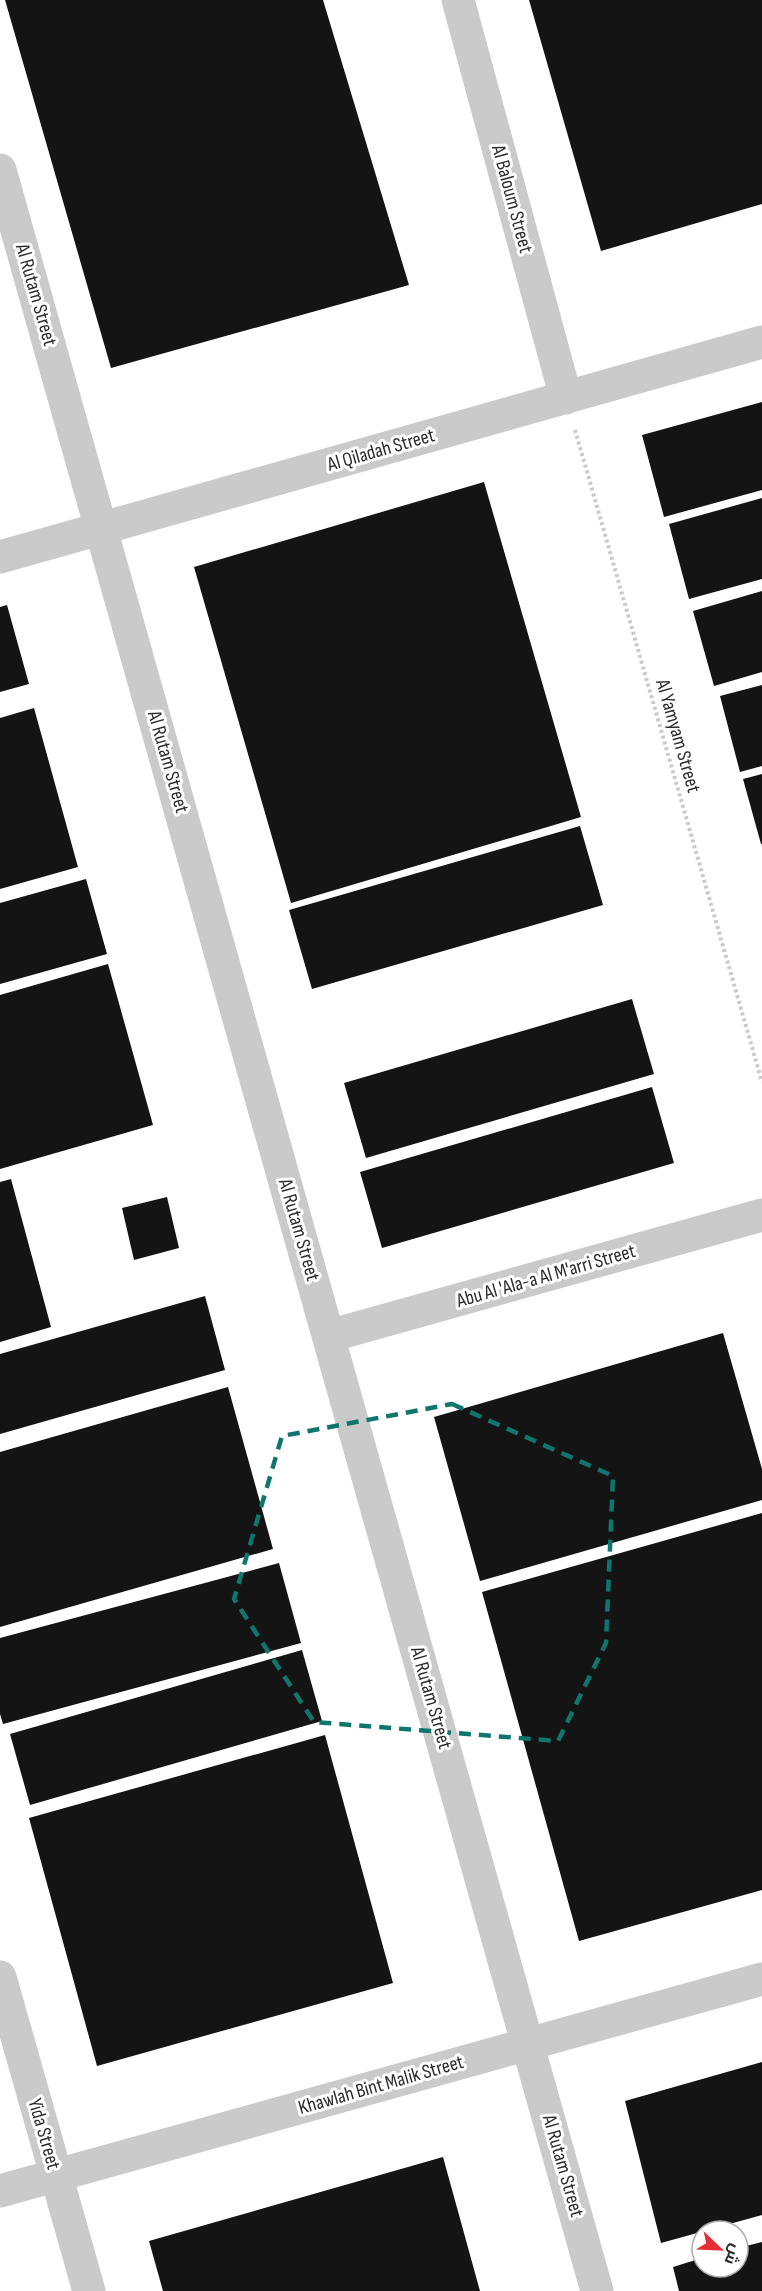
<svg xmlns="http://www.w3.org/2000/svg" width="762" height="2291" font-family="'Sofia Sans Condensed',Cairo,sans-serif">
<rect width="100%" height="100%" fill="#fff"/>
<path fill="#141414" d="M5,0h318l86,285 -298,83z
M529,0h233v204l-161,47z
M762,402v88l-98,27 -22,-82z
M484,482l97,335 -290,86 -97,-336z
M762,498v81l-73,20 -20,-75z
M762,591v81l-48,14 -21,-75z
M7,605l22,79 -29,8v-85z
M762,685v81l-22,6 -20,-76z
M34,708l44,159 -78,22v-171z
M762,774v70h-1l-18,-65z
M580,826l23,79 -291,84 -23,-79z
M86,879l21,75 -107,30v-81z
M108,964l45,161 -153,44v-174z
M632,999l22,75 -288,84 -22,-75z
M652,1087l22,76 -292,85 -22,-76z
M11,1179l40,148 -51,15v-160z
M167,1197l12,51 -45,12 -12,-52z
M205,1296l20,74 -225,64v-80z
M723,1333l39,136v31l-282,81 -46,-164z
M228,1387l45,162 -273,78v-175z
M762,1513v377l-183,51 -97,-349z
M279,1563l22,80 -298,81 -3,-10v-76z
M302,1650l20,71 -292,84 -20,-71z
M325,1735l68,248 -296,83 -68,-248z
M762,2062v153l-101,28 -36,-142z
M443,2157l37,134h-317l-14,-50z
M762,2242v49h-83l-6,-24 29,-9v9h36v-19z"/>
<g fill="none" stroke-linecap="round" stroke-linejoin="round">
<path stroke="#cacaca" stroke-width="4" stroke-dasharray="3 3" stroke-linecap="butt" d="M575,430l187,652"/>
<path stroke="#cacaca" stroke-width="33" d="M458,0l108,398
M0,170l597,2121
M0,557l762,-215
M329,1336l433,-121
M0,1977l89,314
M0,2191l762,-212"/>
</g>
<path fill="none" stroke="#0f766e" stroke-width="4.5" stroke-dasharray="12 8" stroke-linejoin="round" d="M452,1404l161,72 -7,167 -48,98 -244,-19 -80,-123 48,-163z"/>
<g text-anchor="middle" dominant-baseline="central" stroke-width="6" stroke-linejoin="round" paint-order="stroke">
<g font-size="20" fill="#2d2d2d" stroke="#fff">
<text transform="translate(512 199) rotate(75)">Al Baloum Street</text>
<text transform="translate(36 295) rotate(74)">Al Rutam Street</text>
<text transform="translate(381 450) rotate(-16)">Al Qiladah Street</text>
<text transform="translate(678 736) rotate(74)">Al Yamyam Street</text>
<text transform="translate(168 762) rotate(74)">Al Rutam Street</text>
<text transform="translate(299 1230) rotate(74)">Al Rutam Street</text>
<text transform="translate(546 1276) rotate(-16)">Abu Al 'Ala-a Al M'arri Street</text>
<text transform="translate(431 1698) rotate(74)">Al Rutam Street</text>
<text transform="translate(381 2085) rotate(-16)">Khawlah Bint Malik Street</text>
<text transform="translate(44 2134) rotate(74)">Yida Street</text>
<text transform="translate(563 2166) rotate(74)">Al Rutam Street</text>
</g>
</g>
<g transform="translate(720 2249) rotate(113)"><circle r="28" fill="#ffffff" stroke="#ababab" stroke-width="1.5"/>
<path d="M0-4.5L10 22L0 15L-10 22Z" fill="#e52d33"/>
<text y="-9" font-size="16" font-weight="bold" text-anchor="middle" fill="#2d2d2d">ش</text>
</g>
</svg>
